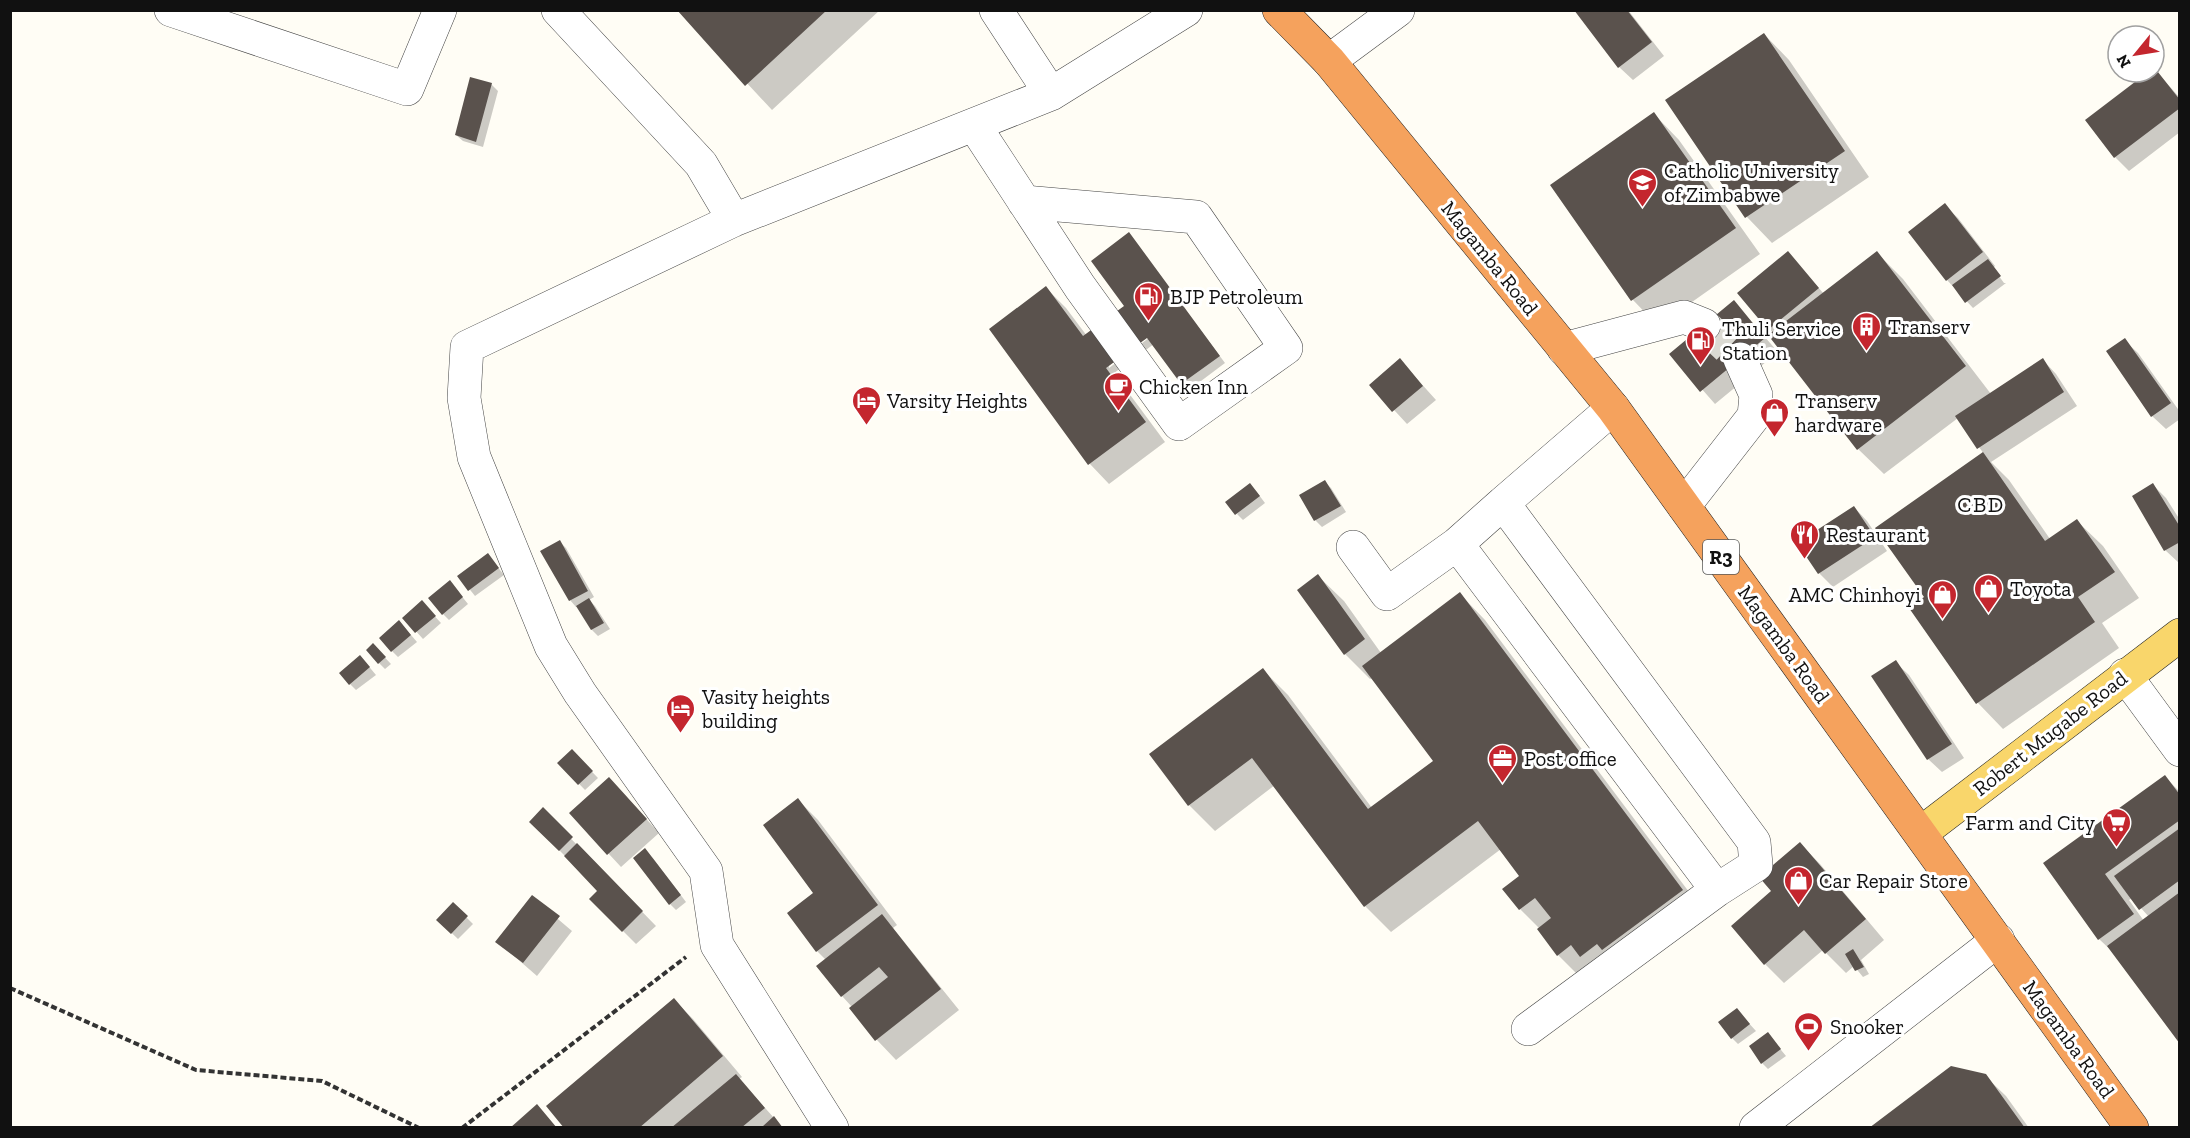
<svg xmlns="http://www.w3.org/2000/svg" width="2190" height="1138" font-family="'Zilla Slab',serif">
<rect width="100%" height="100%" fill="#fffdf5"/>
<path fill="#0003" fill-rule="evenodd" d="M679,10h201l-108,100z
M1576,10h52l36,46 -31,24 -14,-13z
M1764,34l25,26 80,117 -97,66 -25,-26 -80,-117z
M2154,69l26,29v34l-51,39 -14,-14 -28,-37 64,-48h3z
M491,84l7,7 -15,56 -20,-6 -7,-6z
M1654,114l25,26 81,114 -102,72 -25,-26 -81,-115z
M1944,205l14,13 37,48 -2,2 11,15h2l-33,25 -26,-28z
M1129,234l96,129 -36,27 -35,-46 -40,29 51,69 -56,42 -19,-20 -99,-134 55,-42 20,20 21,28 39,-30zM1152,332l2,2 -45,34v-3z
M1788,253l36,41 53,-41 26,26 88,115 52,-34 13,14 21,32 -86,56 18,18 41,59 27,-18 26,25 36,52 -37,25 17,25 -116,81 -25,-26 -67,-95 15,-10 58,-144 -26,-36 -74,56 -26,-25 -85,-116 -34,-40z
M1734,302l44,50 -63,52 -44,-50z
M2124,340l14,13 42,59v7l-14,10 -14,-13z
M1400,360l36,40 -29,24 -36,-39z
M1325,482l6,6 15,24 -24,15 -6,-6 -15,-25z
M2153,485l13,13 14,22 -1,43 -14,-13z
M1256,491l9,12 -22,17 -6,-6z
M1854,507l13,14 20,30 -54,36 -14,-14z
M560,542l6,6 28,49 -5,3 6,6 15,23 -12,7 -6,-6 -14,-24 -2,1 -6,-7z
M488,555l16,20 -29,21 -16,-20z
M1318,576l26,25 37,52 79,-59 25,26 222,296 -123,65 -26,-26 -18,-26 -20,-20 1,-33 -20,-27 -110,83 -26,-26 -90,-121 -60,46 -26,-26 -38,-51 112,-84 25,25 84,113 63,-47 -63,-83 -2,1 -25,-25z
M456,589l12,15 -19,16 -6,-6z
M428,609l13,14 -18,16 -19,-21z
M405,628l12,14 -19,15 -6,-6z
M373,645l18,19 -6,5 -6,-6z
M1895,662l14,13 55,83 -22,14 -14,-13z
M366,663l10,12 -20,15 -6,-6z
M572,751l26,27 -13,12 -26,-27z
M2165,777l15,15v250l-64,-87 -17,-16 -54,-75zM2132,898l17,19 -5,4 -15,-21z
M622,792l37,41 -38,34 -50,-54z
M798,800l20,20 79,105 -4,3 66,82 -63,50 -19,-20 -26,-32 1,-1 -10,-11 -16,-36 -9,-9 -1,-58z
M543,810l113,116 -20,18 -45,-45 9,-8 -69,-69z
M1800,844l20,20 64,76 -23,20 8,14 -6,3 -9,-11 -8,7 -23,-23 -39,33 -19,-19z
M652,857l34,45 -10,8 -6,-6z
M532,897l40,34 -35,45 -40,-35z
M453,904l20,20 -15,15 -20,-19z
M674,1000l19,19 49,58 -3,2 44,49h-217z
M1737,1010l19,21 -18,13 -6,-6z
M1768,1034l18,22 -18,13 -6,-6z
M1985,1076l21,20 23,32h-157z"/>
<path fill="#5a524d" d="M677,10h150l-82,76z
M1574,10h53l25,32 -34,26z
M1764,33l81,118 -100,67 -80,-118z
M2154,67l26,33v8l-66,50 -29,-38 63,-48h6z
M470,77l22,6 -16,59 -21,-7z
M1654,112l82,116 -105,73 -81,-116z
M1945,203l38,49 -37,29 -38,-49z
M1129,232l91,124 -39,28 -34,-46 -41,30 40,54 -58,43 -99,-136 57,-43 37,50 41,-30 -33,-45z
M1788,251l31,37 -51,42 -31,-37z
M1877,251l89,115 -109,84 -89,-115z
M1988,259l13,17 -36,27 -13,-18z
M1734,300l31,38 -65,54 -31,-38z
M2125,338l46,65 -20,14 -45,-66z
M1400,358l23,28 -31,26 -23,-27z
M2043,358l21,34 -87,57 -22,-33z
M1983,452l62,89 32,-22 38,53 -37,25 17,25 -119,82 -67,-96 15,-11 -49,-69z
M1325,480l16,26 -27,15 -15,-26z
M1250,483l10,13 -25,19 -10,-13z
M2153,483l27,44v15l-16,9 -32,-55z
M1854,506l21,31 -57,37 -21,-31z
M560,540l28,51 -19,10 -29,-50z
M488,553l11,15 -31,23 -11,-15z
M1318,574l47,65 -21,16 -47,-65z
M450,580l13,17 -21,18 -14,-17z
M1460,592l223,298 -81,60 -5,-6 -17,13 -9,-12 -14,11 -20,-27 14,-11 -16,-20 -16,12 -17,-21 17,-13 -41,-55 -114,86 -112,-149 -64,48 -39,-52 114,-86 105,141 65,-48 -71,-95z
M589,598l15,25 -13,7 -15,-24z
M422,600l14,16 -21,17 -13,-15z
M399,620l12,15 -20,17 -12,-14z
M373,643l13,14 -8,7 -12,-14z
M360,655l10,12 -21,18 -10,-12z
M1896,660l56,84 -25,16 -56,-84z
M572,749l21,22 -15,14 -21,-22z
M2165,775l15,20v25l-75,54 29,40 -36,26 -55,-77z
M609,777l38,42 -40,36 -38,-42z
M798,798l80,107 -62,47 -29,-39 26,-20 -50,-68z
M543,807l30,30 -14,14 -30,-29z
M2180,828v52l-41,30 -25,-34z
M1800,842l66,77 -41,35 -21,-24 -40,35 -33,-39 40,-35 -12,-14z
M577,843l66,68 -21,21 -33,-33 8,-8 -33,-35z
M645,848l36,47 -12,10 -36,-47z
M2180,892v152l-73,-98z
M532,895l28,21 -37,47 -28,-21z
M453,902l15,14 -17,18 -15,-14z
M882,914l59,75 -66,52 -26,-33 39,-31 -9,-10 -38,30 -25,-31z
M1853,949l11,18 -9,4 -10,-17z
M674,998l49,58 -84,72h-75l-18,-22z
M1737,1008l13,16 -19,15 -13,-17z
M1768,1032l13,17 -20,15 -12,-18z
M1951,1066l35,8 39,54h-156z
M736,1074l29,34 -24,20h-70z
M537,1104l20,24h-47z
M774,1116l9,12h-22z"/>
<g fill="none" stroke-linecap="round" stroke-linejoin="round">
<path stroke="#dbdad3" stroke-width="33" stroke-dasharray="33 16" stroke-linecap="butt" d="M1704,325l36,34"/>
<defs>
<path id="minor" d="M171,10l236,79 33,-79
M558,10l143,154 33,56
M996,10l55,84
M1329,61l69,-51
M974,125l106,162 99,137 107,-76 -90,-131 -172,-15
M1564,349l120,-32 20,8
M1684,506l70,-90 2,-21 -16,-36
M1457,544l260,346
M1353,547l34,47 70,-50 46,-41
M2125,675l55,75
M1528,1029l189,-139 39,-25 -2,-23 -251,-339 110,-95
M832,1128l-115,-183 -11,-74 -126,-178 -29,-47 -77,-189 -10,-59 3,-51 267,-127 317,-126 135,-84
M1756,1128l242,-188"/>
<path id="major" d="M1921,833l259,-198"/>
<path id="highway" d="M1279,10l50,51 284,347 519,720"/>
</defs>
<use href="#minor" stroke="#444" stroke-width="34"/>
<use href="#major" stroke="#222" stroke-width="34"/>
<use href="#highway" stroke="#222" stroke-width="34"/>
<path stroke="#333" stroke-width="4" stroke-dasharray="6 3" stroke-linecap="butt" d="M10,988l186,82 126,11 97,47
M462,1128l224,-171"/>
<use href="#minor" stroke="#fff" stroke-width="33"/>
<use href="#major" stroke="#f9d66b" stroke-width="33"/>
<use href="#highway" stroke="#f5a25d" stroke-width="33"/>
</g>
<defs>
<symbol id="university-pin" viewBox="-11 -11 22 30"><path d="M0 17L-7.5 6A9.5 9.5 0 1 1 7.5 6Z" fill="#c4262e" stroke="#fff"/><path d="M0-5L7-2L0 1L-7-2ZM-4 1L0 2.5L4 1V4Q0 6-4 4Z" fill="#fff"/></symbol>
<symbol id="fuel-pin" viewBox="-11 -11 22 30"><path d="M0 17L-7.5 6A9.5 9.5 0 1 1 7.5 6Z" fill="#c4262e" stroke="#fff"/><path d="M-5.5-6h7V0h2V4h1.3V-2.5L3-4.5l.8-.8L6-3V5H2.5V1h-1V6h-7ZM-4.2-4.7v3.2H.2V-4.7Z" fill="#fff"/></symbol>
<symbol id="building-pin" viewBox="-11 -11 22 30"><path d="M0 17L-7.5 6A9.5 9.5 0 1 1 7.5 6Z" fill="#c4262e" stroke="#fff"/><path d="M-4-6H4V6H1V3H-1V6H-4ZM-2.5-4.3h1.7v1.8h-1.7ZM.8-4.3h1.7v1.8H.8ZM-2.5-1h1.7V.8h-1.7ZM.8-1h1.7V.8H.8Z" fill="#fff"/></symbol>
<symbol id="cafe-pin" viewBox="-11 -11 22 30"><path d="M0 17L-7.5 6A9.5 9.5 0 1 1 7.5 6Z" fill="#c4262e" stroke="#fff"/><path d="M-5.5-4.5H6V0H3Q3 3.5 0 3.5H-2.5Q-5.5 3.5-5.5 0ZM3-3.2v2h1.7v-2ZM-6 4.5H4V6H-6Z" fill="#fff"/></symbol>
<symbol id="hotel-pin" viewBox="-11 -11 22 30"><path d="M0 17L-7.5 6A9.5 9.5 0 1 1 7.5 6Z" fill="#c4262e" stroke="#fff"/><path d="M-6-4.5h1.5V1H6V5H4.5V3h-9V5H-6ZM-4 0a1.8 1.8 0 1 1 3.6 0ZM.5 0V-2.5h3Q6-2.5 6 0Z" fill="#fff"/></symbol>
<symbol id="shop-pin" viewBox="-11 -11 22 30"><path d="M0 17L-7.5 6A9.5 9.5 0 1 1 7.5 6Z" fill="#c4262e" stroke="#fff"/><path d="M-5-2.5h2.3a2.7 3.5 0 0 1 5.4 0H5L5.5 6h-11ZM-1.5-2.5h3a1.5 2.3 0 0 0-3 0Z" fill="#fff"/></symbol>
<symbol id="restaurant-pin" viewBox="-11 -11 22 30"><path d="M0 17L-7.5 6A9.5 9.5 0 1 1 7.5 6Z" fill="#c4262e" stroke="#fff"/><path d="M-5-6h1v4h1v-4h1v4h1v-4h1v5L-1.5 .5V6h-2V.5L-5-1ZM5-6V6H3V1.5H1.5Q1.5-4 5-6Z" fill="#fff"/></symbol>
<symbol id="office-pin" viewBox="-11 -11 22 30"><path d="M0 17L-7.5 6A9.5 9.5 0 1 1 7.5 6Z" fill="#c4262e" stroke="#fff"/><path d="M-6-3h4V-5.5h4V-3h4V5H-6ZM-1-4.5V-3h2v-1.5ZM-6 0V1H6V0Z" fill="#fff"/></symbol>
<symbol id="supermarket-pin" viewBox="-11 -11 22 30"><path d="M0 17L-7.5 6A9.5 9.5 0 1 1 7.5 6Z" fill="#c4262e" stroke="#fff"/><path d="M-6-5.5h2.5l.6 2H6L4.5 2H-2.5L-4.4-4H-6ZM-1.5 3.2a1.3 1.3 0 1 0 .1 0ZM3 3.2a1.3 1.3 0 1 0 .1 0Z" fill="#fff"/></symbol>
<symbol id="stadium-pin" viewBox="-11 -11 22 30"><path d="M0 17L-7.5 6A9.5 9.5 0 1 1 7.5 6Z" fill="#c4262e" stroke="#fff"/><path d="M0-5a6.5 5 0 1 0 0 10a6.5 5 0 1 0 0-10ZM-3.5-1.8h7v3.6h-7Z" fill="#fff"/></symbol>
</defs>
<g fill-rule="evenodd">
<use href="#university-pin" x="1626" y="166" width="33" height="45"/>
<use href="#fuel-pin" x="1132" y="280" width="33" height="45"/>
<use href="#building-pin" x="1850" y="310" width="33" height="45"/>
<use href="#fuel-pin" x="1684" y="324" width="33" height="45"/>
<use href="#cafe-pin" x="1102" y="370" width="33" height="45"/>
<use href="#hotel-pin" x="850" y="384" width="33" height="45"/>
<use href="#shop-pin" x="1758" y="396" width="33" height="45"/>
<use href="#restaurant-pin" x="1788" y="518" width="33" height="45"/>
<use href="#shop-pin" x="1972" y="572" width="33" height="45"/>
<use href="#shop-pin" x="1926" y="578" width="33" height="45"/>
<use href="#hotel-pin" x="664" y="692" width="33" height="45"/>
<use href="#office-pin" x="1486" y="742" width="33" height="45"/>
<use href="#supermarket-pin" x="2100" y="806" width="33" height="45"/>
<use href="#shop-pin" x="1782" y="864" width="33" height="45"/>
<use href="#stadium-pin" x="1792" y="1010" width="33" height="45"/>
</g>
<g text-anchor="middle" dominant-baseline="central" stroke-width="6" stroke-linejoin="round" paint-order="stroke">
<rect fill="#fff" stroke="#585858" stroke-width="1.5" x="1703" y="540" width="36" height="34" rx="4.5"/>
<g font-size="20" font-weight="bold" fill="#111">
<text x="1721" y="557">R3</text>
</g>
<g font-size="21" fill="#111" stroke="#fff" text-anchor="start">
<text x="1664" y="170">Catholic University<tspan x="1664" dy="24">of Zimbabwe</tspan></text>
<text x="1170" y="296">BJP Petroleum</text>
<text x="1888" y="326">Transerv</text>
<text x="1722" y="328">Thuli Service<tspan x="1722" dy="24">Station</tspan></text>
<text x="1139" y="386">Chicken Inn</text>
<text x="887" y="400">Varsity Heights</text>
<text x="1795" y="400">Transerv<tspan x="1795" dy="24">hardware</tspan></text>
<text x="1826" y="534">Restaurant</text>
<text x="2010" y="588">Toyota</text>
<text x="1921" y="594" text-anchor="end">AMC Chinhoyi</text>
<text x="702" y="696">Vasity heights<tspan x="702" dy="24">building</tspan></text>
<text x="1524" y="758">Post office</text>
<text x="2095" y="822" text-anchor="end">Farm and City</text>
<text x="1819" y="880">Car Repair Store</text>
<text x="1830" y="1026">Snooker</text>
</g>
<g font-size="21" fill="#111" stroke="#fff">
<text transform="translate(1490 258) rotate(51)">Magamba Road</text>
<text transform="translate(1784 644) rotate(54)">Magamba Road</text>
<text transform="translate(2050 733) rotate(-38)">Robert Mugabe Road</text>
<text transform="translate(2069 1039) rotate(54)">Magamba Road</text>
</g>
<g font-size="22" letter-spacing="1.5" fill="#111" stroke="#fff">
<text x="1981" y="504">CBD</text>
</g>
</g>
<rect width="2190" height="1138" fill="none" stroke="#111111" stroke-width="24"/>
<g transform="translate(2136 54) rotate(240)"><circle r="28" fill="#ffffff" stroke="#a0a0a0" stroke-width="1.5"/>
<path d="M0-4.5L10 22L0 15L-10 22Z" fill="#c4262e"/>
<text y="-9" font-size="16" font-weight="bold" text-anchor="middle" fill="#111111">N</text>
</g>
</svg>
